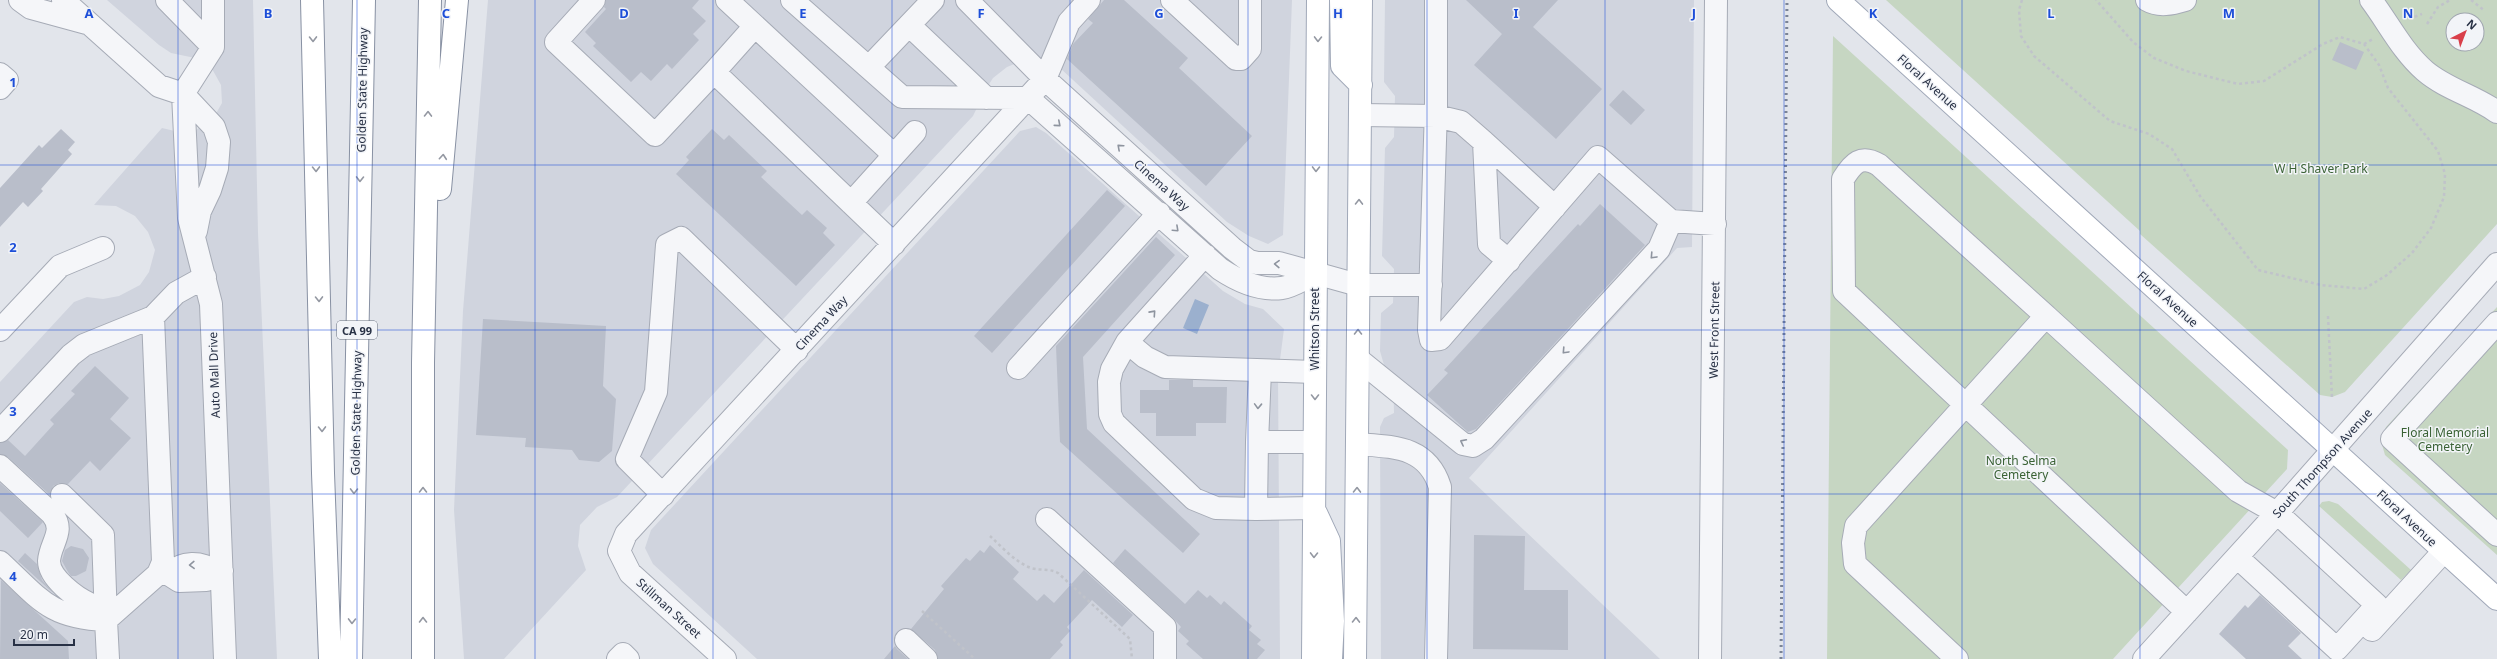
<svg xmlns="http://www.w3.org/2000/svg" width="2497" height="659" font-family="'Noto Sans',sans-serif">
<rect width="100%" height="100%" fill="#e2e5eb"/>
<path fill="#d0d4de" d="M107,0h146l5,233 19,426h-277v-277l74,-80 13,-5 16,2 16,-3 21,-11 9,-13 6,-22 -7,-18 -13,-16 -19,-10 -22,-1 68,-77 21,5 13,-3 18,-13 8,-14 -1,-18 -10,-18 -11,-8 -29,-6 -12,-8z
M488,0h804l-9,235 -15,9 -19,-8 -22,-14 -167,-154 -38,-7 -15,6 -14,11 -7,11 -13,27 -356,381 -20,10 -17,18 -2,21 8,24 -82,89h-40l-10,-149 9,-199z
M1385,0h309l-2,247 -15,1 -208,230 191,181h-279l-1,-232 4,-9 10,-5 -1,-38 -9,-10 -4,-14 1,-38 12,-10 1,-34 -12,-13 3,-108 9,-11 1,-41 -11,-14z
M1036,127l10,6 177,158 22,13 18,5 21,20 -6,46 2,284h-523l-104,-95 -8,-16 6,-18 369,-399z"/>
<path fill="#c6d6c2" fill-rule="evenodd" d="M1886,0h611v224l-152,168 -13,5 -12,-2 -180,-161v-3zM2453,20h24v24h-24z
M1833,36l455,414 -1,19 -174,190h-286z
M2497,307v248l-112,-100 -4,-14 5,-14z
M2329,501l9,3 73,66 -10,10 -82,-74 3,-4z"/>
<path fill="#9bb0ce" d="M1195,299l14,6 -12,29 -14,-6z"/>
<path fill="#b9beca" d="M606,0h93l-7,8 14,13 -13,13 6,6 -27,29 -5,-5 -16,17 -10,-9 -10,10 -38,-36 3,-3 -11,-11 21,-23 -2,-2z
M1104,0h20l64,58 -9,10 73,68 -46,50 -139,-127 6,-15 20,-21 -5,-4z
M1466,0h92l-25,27 69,62 -46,50 -82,-74 28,-31z
M2340,42l24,10 -8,18 -24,-10z
M1623,90l22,20 -14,15 -22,-20z
M61,129l14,13 -7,8 4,4 -31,35 2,2 -15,16 -5,-5 -23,25v-39l39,-43 3,3z
M712,129l12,11 5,-5 38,36 -6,6 41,38 5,-5 20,18 -4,5 12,12 -39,41 -120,-112 13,-14 -3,-3z
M1107,190l18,16 -133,147 -18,-17z
M1600,204l45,41 -169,184 -8,3 -41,-37 21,-22 -4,-3 134,-146 2,2z
M1156,237l19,18 -92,102 4,72 113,105 -17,19 -123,-111 -4,-96z
M483,319l123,7 -3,60 13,13 -4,52 -13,11 -20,-2 -7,-10 -47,-3 1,-9 -50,-3z
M95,366l34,32 -19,21 21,19 -31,33 -10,-10 -22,23 -9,-1 -6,3 -3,9 -42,-38 -8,-3v-11l8,-3 17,16 29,-32 -4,-4 25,-26 -4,-3z
M1169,380h24v7h34l-1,36h-30v13h-40v-23h-16v-23h29z
M0,483l43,39 -15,16 -28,-27z
M1474,535l51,1 -1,54h44v60l-95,-1z
M990,545l29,27 -6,7 24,22 7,-7 10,9 30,-33 49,45 -11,12 -30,-27 -25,27 3,4 -10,11 3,3 -13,14h-112l-3,-9 -24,-21 33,-40 -3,-3 25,-28 4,3 10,-11 4,3z
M71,546l12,3 6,9 -3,13 -10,5h-5l-3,-4 -6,-11 3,-11z
M1125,549l60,55 13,-14 9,8 3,-3 11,10 3,-4 28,25 -3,4 12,10 -4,4 8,6 -8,9h-54l-17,-15 3,-3 -11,-10 3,-4 -8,-9 -60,-55z
M25,553l12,11 5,16 11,13 -35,-32z
M1,580l67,61 1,18h-69z
M2260,595l41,38 -13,13 14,13h-56l-27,-25 26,-29 3,3z
M895,646l2,3 11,10h-24z"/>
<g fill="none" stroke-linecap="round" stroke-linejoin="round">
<defs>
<path id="minor" d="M20,0l11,8 55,15
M63,0l96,86 24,8 31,33 5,15 -2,26 -7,22 -10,21 -4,20
M167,0l46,47 -30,47
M594,0l-38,42 99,93 59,-63 180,172
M727,0l167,155
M792,0l110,97 126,1
M967,0l78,79 24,-57 20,-22
M1172,0l64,59h5l9,-10v-49
M1436,0v109l-7,221 2,10 9,-1 158,-182 73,64 44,3
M2147,0c12,7 25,4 38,0
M2371,0c18,24 31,51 54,71 21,18 50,25 72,41
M909,25l77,73
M213,47v-47
M869,67l64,-67
M714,72l41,-46
M0,74l7,6 -7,8
M183,94l6,124 22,86 14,355
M1028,98l192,171c18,12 39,22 62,19 10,-1 23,-10 32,-14
M1360,115l76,1 25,6 23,20 5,102 20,17
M1484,142l71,65
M851,203l64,-71
M2046,316l-167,-151c-18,-11 -26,-2 -36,14l1,112 343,321
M2497,323l-105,116 105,96
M0,330l60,-64 43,-18
M1127,342l78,-87
M1358,359l105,85 10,2 11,-7 175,-190 12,-28
M1018,368l141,-155
M0,431l71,-76 13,-10 69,-28 23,-24 29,-16
M1257,442l3,-71
M1357,444c37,3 70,2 83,43l-4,172
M0,466l52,48c14,17 -2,29 -3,47 0,17 27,37 41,43 5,2 10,2 15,2
M663,495l-36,-36 29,-67 11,-147 14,-7 116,112
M1314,508l-58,1 1,-67h57
M1256,509l-40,-1 -22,-9 -80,-76 -4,-9 -1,-32 3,-13 15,-27 18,15 20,10 150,5
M1047,519l118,108v32
M0,562c39,36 49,56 106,58l-3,-85 -41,-40
M158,574h10l11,7 27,-1 11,-8 5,-1
M168,574c15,-13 32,-13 49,-2
M2372,630l72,-79
M906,640l20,19
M108,659l-2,-39 52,-46 5,-12 -10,-245
M618,659l5,-5 5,5
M725,659l-95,-86 -11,-22 7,-17 419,-455 187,169 17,13 8,2h22l79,22h73
M1710,659l6,-659
M1957,659l-102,-95 -2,-21 3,-17 190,-210 192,175 39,22 100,92 -40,44 -100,-92
M2144,659l133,-146 220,-249"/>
<path id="major" d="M1341,0l1,66 19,19
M1838,0l659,599
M1316,513l13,28 4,80 -2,38
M1313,659l5,-659
M1355,659l6,-659"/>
<path id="highway" d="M312,0l11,473 7,186
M440,189l17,-189
M351,659l13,-659
M423,659v-296l7,-363"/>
</defs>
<use href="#minor" stroke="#a6abb6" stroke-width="24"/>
<use href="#major" stroke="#a0a8b8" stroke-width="24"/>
<use href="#highway" stroke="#8891a3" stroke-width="24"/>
<path stroke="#c0c3ca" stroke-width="2.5" stroke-dasharray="3 3" stroke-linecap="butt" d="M2022,0l-3,10 2,26 13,20 76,65 39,13 23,15 28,47 58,74 63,15 43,4 23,-14 25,-22 19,-25 13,-31 1,-23 -7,-23 -50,-63 -9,-23 -15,-21 -24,-7 -17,7 -59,37 -26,3 -52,-13 -32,-13 -21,-16 -37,-42
M2471,0l14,11
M2409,19l13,-5
M2427,24l11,-17 12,-7
M2364,44l9,-5
M2328,316l4,82
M990,536c12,11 25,26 41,32 9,3 18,0 27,5l72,66 2,20
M922,611l53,48"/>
<use href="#minor" stroke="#f5f6f9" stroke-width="22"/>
<use href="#major" stroke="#fff" stroke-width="22"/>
<use href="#highway" stroke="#fff" stroke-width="22"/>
<path stroke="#7a8396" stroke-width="3" stroke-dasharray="2 4" stroke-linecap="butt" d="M1781,659l6,-659"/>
</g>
<defs><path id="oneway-chevron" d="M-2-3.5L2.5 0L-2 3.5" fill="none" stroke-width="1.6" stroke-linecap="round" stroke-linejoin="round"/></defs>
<g stroke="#9498a2">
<use href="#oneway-chevron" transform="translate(313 39) rotate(89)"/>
<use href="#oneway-chevron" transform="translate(1318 39) rotate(91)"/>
<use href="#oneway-chevron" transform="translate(428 114) rotate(-89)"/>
<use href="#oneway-chevron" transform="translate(443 157) rotate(-85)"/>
<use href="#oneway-chevron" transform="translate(316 169) rotate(89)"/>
<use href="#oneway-chevron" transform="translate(1316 169) rotate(91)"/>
<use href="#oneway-chevron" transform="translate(360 179) rotate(91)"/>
<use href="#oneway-chevron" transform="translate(1359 202) rotate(-89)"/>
<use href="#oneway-chevron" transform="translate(319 299) rotate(89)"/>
<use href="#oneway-chevron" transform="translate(1358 332) rotate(-90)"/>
<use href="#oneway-chevron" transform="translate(1315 397) rotate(90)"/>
<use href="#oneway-chevron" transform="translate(322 429) rotate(89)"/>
<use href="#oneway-chevron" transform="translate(423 490) rotate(-90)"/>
<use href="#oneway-chevron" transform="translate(1357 490) rotate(-89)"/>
<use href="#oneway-chevron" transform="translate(354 491) rotate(91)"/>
<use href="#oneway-chevron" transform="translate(1314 555) rotate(91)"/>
<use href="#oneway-chevron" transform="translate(423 620) rotate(-90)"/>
<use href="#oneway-chevron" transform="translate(1356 620) rotate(-89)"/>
<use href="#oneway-chevron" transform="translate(352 621) rotate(91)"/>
</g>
<g stroke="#8e949f">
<use href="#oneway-chevron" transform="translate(1058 124) rotate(41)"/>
<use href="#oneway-chevron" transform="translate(1120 147) rotate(-138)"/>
<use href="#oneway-chevron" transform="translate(1176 229) rotate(43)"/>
<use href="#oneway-chevron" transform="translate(1653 256) rotate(133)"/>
<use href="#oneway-chevron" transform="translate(1277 264) rotate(-178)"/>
<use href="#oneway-chevron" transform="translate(1153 313) rotate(-48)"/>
<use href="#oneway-chevron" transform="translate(1565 351) rotate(133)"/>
<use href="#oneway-chevron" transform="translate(1258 406) rotate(92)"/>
<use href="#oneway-chevron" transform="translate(1463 442) rotate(-153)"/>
<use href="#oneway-chevron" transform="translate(192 565) rotate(178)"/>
</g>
<path fill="none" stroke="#1d4ed8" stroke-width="1" stroke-opacity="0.55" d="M178,0v659M357,0v659M535,0v659M713,0v659M892,0v659M1070,0v659M1248,0v659M1427,0v659M1605,0v659M1784,0v659M1962,0v659M2140,0v659M2319,0v659M0,165h2497M0,330h2497M0,494h2497"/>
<g text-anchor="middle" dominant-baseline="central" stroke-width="3" stroke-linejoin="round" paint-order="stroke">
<rect fill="#f2f4f8" stroke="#656c7b" stroke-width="1" x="337" y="321" width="40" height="18" rx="3"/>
<g font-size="11" font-weight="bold" fill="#283145">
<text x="357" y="330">CA 99</text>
</g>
<g font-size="12" fill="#283145" stroke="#f2f4f8">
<text transform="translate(1928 82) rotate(42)">Floral Avenue</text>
<text transform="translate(362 90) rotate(-89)">Golden State Highway</text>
<text transform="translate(1162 185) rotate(42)">Cinema Way</text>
<text transform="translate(2168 299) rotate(42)">Floral Avenue</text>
<text transform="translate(821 323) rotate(-47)">Cinema Way</text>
<text transform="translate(1314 329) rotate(-90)">Whitson Street</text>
<text transform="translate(1714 330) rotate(-89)">West Front Street</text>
<text transform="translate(214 375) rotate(-92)">Auto Mall Drive</text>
<text transform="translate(356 413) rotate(-89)">Golden State Highway</text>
<text transform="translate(2322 463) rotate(-48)">South Thompson Avenue</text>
<text transform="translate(2407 518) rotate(43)">Floral Avenue</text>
<text transform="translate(669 608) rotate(42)">Stillman Street</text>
</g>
<g font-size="12" fill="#3a6235" stroke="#f2f4f8">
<text x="2321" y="168">W H Shaver Park</text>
<text x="2445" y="432">Floral Memorial<tspan x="2445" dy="14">Cemetery</tspan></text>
<text x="2021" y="460">North Selma<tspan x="2021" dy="14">Cemetery</tspan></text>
</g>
</g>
<g font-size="13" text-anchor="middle" font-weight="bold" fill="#1d4ed8" stroke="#f2f4f8" stroke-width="3" stroke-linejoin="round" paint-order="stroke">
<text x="89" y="18">A</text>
<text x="268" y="18">B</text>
<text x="446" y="18">C</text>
<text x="624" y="18">D</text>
<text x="803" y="18">E</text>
<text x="981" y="18">F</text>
<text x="1159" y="18">G</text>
<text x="1338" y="18">H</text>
<text x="1516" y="18">I</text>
<text x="1694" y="18">J</text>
<text x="1873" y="18">K</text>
<text x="2051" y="18">L</text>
<text x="2229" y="18">M</text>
<text x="2408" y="18">N</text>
<text x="13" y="87">1</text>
<text x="13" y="252">2</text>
<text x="13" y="416">3</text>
<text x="13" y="581">4</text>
</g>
<g transform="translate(2465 32) rotate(42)"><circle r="19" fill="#f2f4f8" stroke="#a1a6b0"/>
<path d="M0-3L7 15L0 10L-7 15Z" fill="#d93f4a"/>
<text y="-6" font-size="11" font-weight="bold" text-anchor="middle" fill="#283145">N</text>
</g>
<path d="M14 639v6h60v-6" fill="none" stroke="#283145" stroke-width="2"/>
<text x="20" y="639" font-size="12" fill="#283145" stroke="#f2f4f8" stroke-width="3" paint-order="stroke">20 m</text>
</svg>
